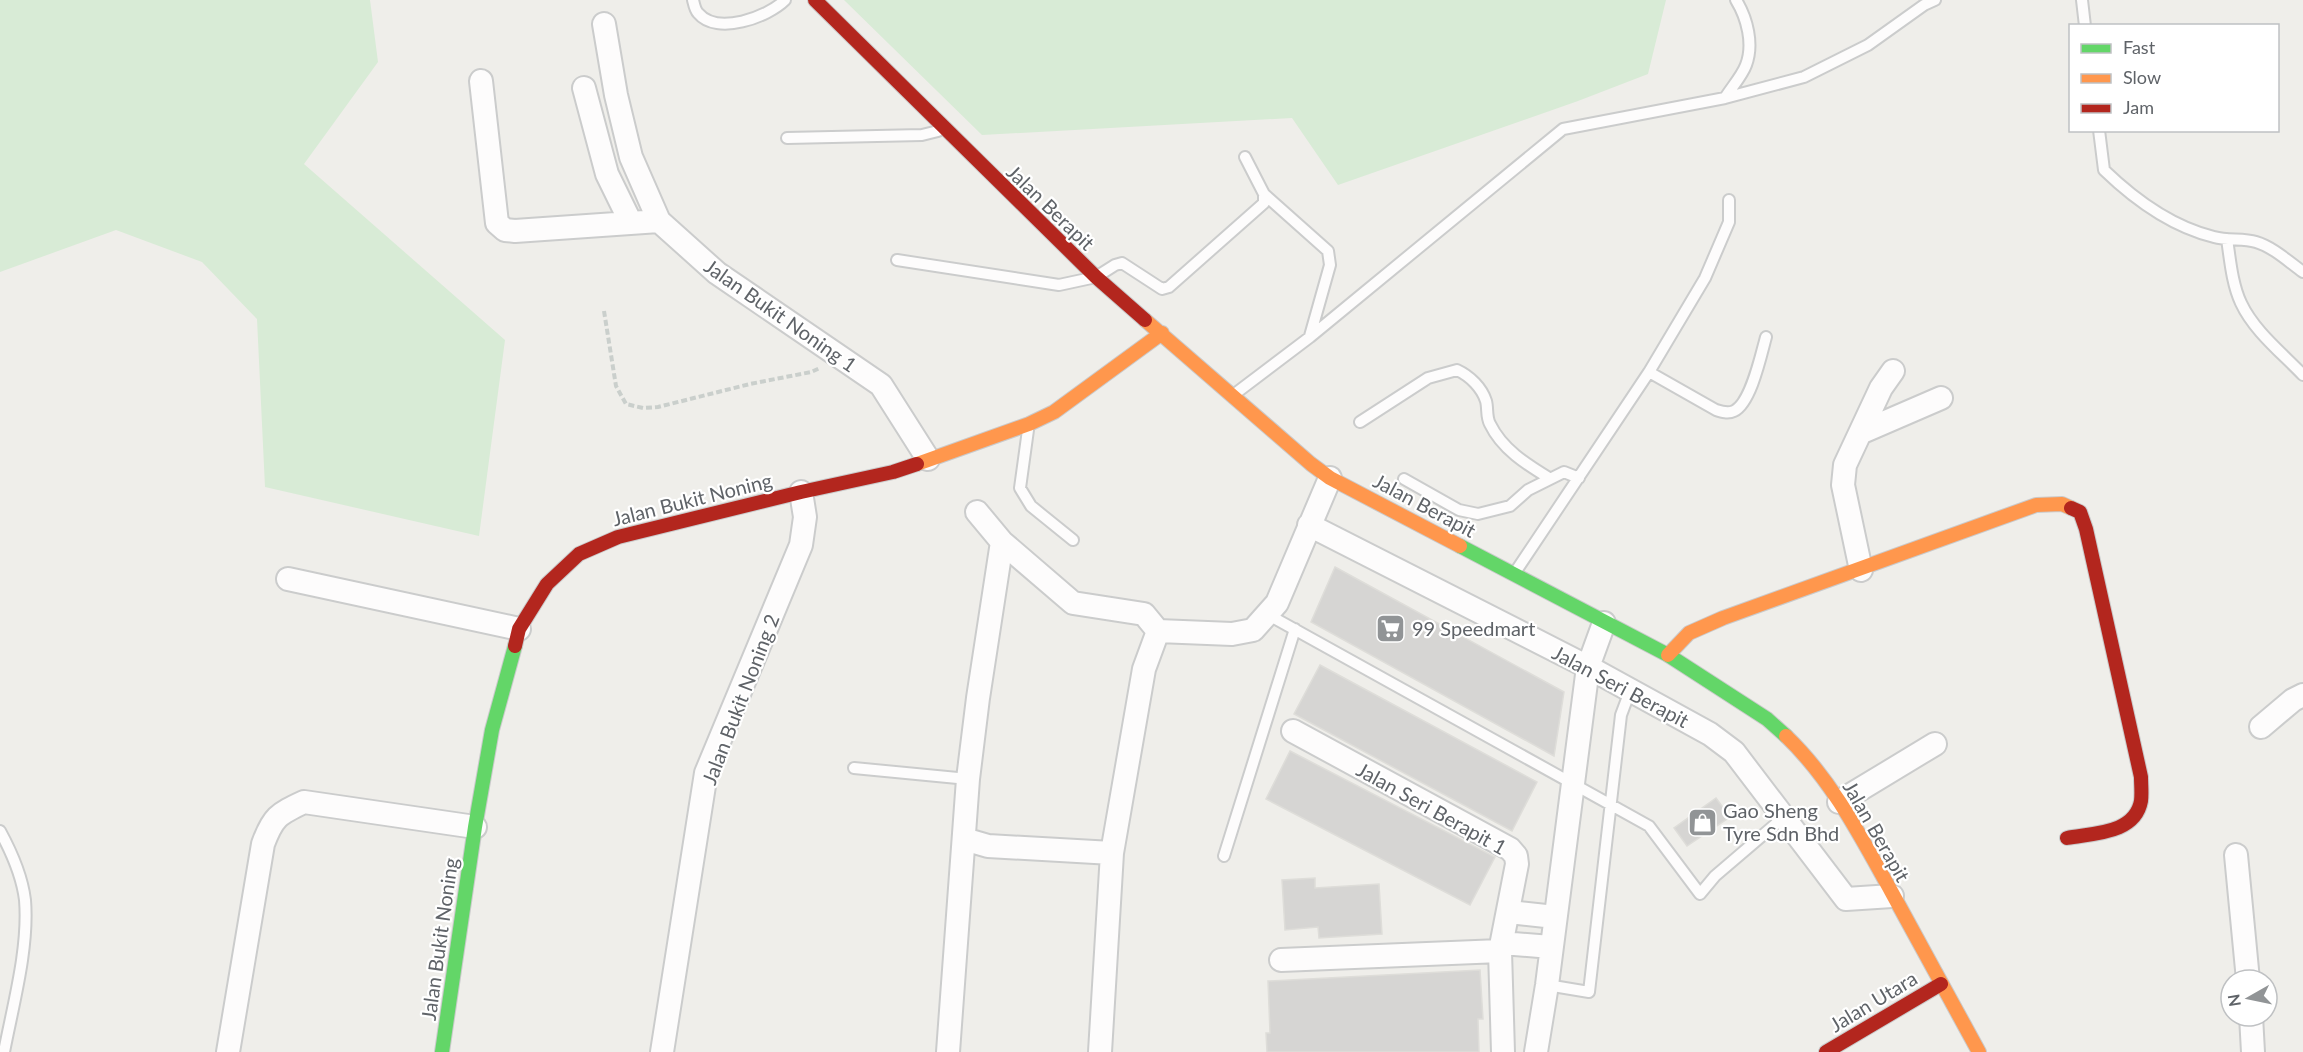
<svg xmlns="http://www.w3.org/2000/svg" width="2303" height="1052" font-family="Lato,sans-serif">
<rect width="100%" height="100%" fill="#efeeea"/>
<path fill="#d8ebd6" d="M0,0h370l8,62 -74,102 201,176 -26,196 -214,-49 -8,-168 -55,-57 -86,-32 -116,42z
M844,0h822l-18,74 -70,27 -240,84 -46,-67 -310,17z"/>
<path fill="#d6d5d3" stroke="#deddd9" stroke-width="1.5" d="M1335,567l229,125 -10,64 -243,-134z
M1320,665l217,117 -25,49 -218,-117z
M1290,751l205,106 -25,48 -204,-106z
M1716,798l14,19 -43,29 -13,-18z
M1315,878v10l64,-4 3,50 -63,4 -1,-11 -33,3 -3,-50z
M1480,970l3,49h-5l1,33h-212l-1,-19h4l-2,-52z"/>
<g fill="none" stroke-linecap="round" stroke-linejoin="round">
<defs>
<path id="lane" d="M693,0c1,4 2,10 5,13 19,23 70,4 87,-13
M2082,0l3,26
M1725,98c6,-10 17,-22 21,-33 8,-21 1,-47 -10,-65
M2099,130l5,40c30,29 69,57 110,67 14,4 29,1 42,5 17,5 33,20 47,30
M787,138l135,-3 16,-4
M1264,194l64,57 2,14 -20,71
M2227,239c3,20 5,45 14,64 13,28 41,50 62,72
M897,260l162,25 37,-8 19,-12 7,-2 40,26 7,-2 95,-84v-9l-19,-37
M1649,372l67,38c6,2 12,4 18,1 17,-8 27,-56 32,-74
M1236,393l74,-56 253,-208 162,-31 79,-21 64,-32 56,-40 11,-5
M1360,422l68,-44 29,-8c13,6 25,18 29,31 2,7 0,16 4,23 12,25 36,40 59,54
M1028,430l-8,58 11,18 42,34
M1404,479l55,31 19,4 32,-8 18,-16 36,-18 15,6
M1516,571l133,-199 56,-94 24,-56v-22
M1267,614l382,212 51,68 15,-18 69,-59
M854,768l114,11
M0,831c12,22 22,44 25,69 4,48 -12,105 -21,152
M1224,856l71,-227
M1547,985l42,7 32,-277 9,-24"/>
<path id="street" d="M604,24l12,71 15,62 28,64
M481,81l16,142 8,7 10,1 144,-10 58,52 164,112 47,74
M584,88l23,86 24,49
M1860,433l81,-35
M977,512l25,30 71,61 71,11 14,17
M1309,525l279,142 122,67 24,18 112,147 46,-3
M1861,570l-18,-85 2,-20 36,-77 12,-17
M288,579l231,50
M2261,727l32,-27 10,-5
M1293,731l217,118 6,7 1,8 -17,87 3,101
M1839,802l96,-58
M964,839l24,7 124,7
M2236,855l12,125
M1509,912l46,5
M1502,943l49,4
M1281,960l219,-9
M2251,1016l2,36
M228,1052l35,-208c10,-27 15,-30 41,-42l171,25
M662,1052l44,-279 95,-228 4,-28 -4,-25
M948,1052l20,-273 10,-81 24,-156
M1100,1052l12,-199 32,-184 14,-38 74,3 21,-4 24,-27 53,-125
M1536,1052l11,-67 41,-318 16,-44"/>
<path id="fast" d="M1460,546l208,109 99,64 19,17
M442,1052l33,-225 17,-97 23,-84"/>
<path id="slow" d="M1145,320l166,144 19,14 130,68
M917,464l112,-40 25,-12 108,-79
M1668,655l21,-22 34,-15 313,-113 26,-1 9,4
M1786,736c46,44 75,101 105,155 29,54 59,107 88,161"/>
<path id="jam" d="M815,0l281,277 49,43
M515,646l4,-17 28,-45 32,-30 39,-17 183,-45 92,-20 24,-8
M2067,838c26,-5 68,-4 74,-37 1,-8 0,-16 0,-24l-55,-248 -6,-17 -9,-4
M1826,1052l115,-68"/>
</defs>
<use href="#lane" stroke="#cbcccc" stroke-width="14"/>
<use href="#street" stroke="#cbcccc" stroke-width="26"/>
<use href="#fast" stroke="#cacacb" stroke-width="16"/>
<use href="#slow" stroke="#cacacb" stroke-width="16"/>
<use href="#jam" stroke="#cacacb" stroke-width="16"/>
<path stroke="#cacfcc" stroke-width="4" stroke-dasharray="6 3" stroke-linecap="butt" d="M604,311l12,75 10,18 17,4 15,-1 92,-23 61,-12 9,-4"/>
<use href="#lane" stroke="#fdfcfc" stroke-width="10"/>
<use href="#street" stroke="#fdfcfc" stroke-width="22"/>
<use href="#fast" stroke="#63d668" stroke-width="14"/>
<use href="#slow" stroke="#ff974d" stroke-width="14"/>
<use href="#jam" stroke="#b3261e" stroke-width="14"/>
</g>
<defs>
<symbol id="supermarket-square" viewBox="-11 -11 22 22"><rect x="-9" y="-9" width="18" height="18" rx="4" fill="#919496" stroke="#fff"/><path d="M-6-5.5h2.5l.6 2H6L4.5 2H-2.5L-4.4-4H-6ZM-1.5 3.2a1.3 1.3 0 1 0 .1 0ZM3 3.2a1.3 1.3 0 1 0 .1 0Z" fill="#fff"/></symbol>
<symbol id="shop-square" viewBox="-11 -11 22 22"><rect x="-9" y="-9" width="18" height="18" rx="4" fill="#919496" stroke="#fff"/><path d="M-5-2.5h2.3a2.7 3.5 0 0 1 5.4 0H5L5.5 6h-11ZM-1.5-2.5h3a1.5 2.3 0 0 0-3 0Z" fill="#fff"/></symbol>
</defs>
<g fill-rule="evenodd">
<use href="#supermarket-square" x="1374" y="612" width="33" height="33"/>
<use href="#shop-square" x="1686" y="806" width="33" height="33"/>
</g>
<g text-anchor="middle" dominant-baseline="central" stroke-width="4.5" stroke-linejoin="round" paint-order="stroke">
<g font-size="20" fill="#5f6368" stroke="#fff">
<text transform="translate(1051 207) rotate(44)">Jalan Berapit</text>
<text transform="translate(781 315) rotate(35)">Jalan Bukit Noning 1</text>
<text transform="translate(692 499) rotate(-14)">Jalan Bukit Noning</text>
<text transform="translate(1425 505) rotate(28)">Jalan Berapit</text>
<text transform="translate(1621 686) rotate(28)">Jalan Seri Berapit</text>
<text transform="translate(740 699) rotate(-69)">Jalan Bukit Noning 2</text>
<text transform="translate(1432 808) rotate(29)">Jalan Seri Berapit 1</text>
<text transform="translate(1877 831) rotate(60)">Jalan Berapit</text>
<text transform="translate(439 939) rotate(-82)">Jalan Bukit Noning</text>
<text transform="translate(1873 1001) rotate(-31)">Jalan Utara</text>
</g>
<g font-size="20" fill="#5f6368" stroke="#fff" text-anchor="start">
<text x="1412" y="628">99 Speedmart</text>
<text x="1723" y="810">Gao Sheng<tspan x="1723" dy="23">Tyre Sdn Bhd</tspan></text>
</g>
</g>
<rect x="2069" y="24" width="210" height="108" fill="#ffffff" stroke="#bfc1c3" stroke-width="1.5"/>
<rect x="2081" y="44" width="30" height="9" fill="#63d668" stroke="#bfc1c3" stroke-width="1.5"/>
<text x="2123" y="54" font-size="18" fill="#5f6368">Fast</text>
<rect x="2081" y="74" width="30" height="9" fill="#ff974d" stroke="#bfc1c3" stroke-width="1.5"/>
<text x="2123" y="84" font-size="18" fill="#5f6368">Slow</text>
<rect x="2081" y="104" width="30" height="9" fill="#b3261e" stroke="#bfc1c3" stroke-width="1.5"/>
<text x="2123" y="114" font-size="18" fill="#5f6368">Jam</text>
<g transform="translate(2249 998) rotate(261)"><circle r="28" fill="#ffffff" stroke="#bfc1c3" stroke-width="1.5"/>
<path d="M0-4.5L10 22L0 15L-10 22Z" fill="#919496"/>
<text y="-9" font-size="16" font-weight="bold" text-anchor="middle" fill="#5f6368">N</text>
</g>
</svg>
